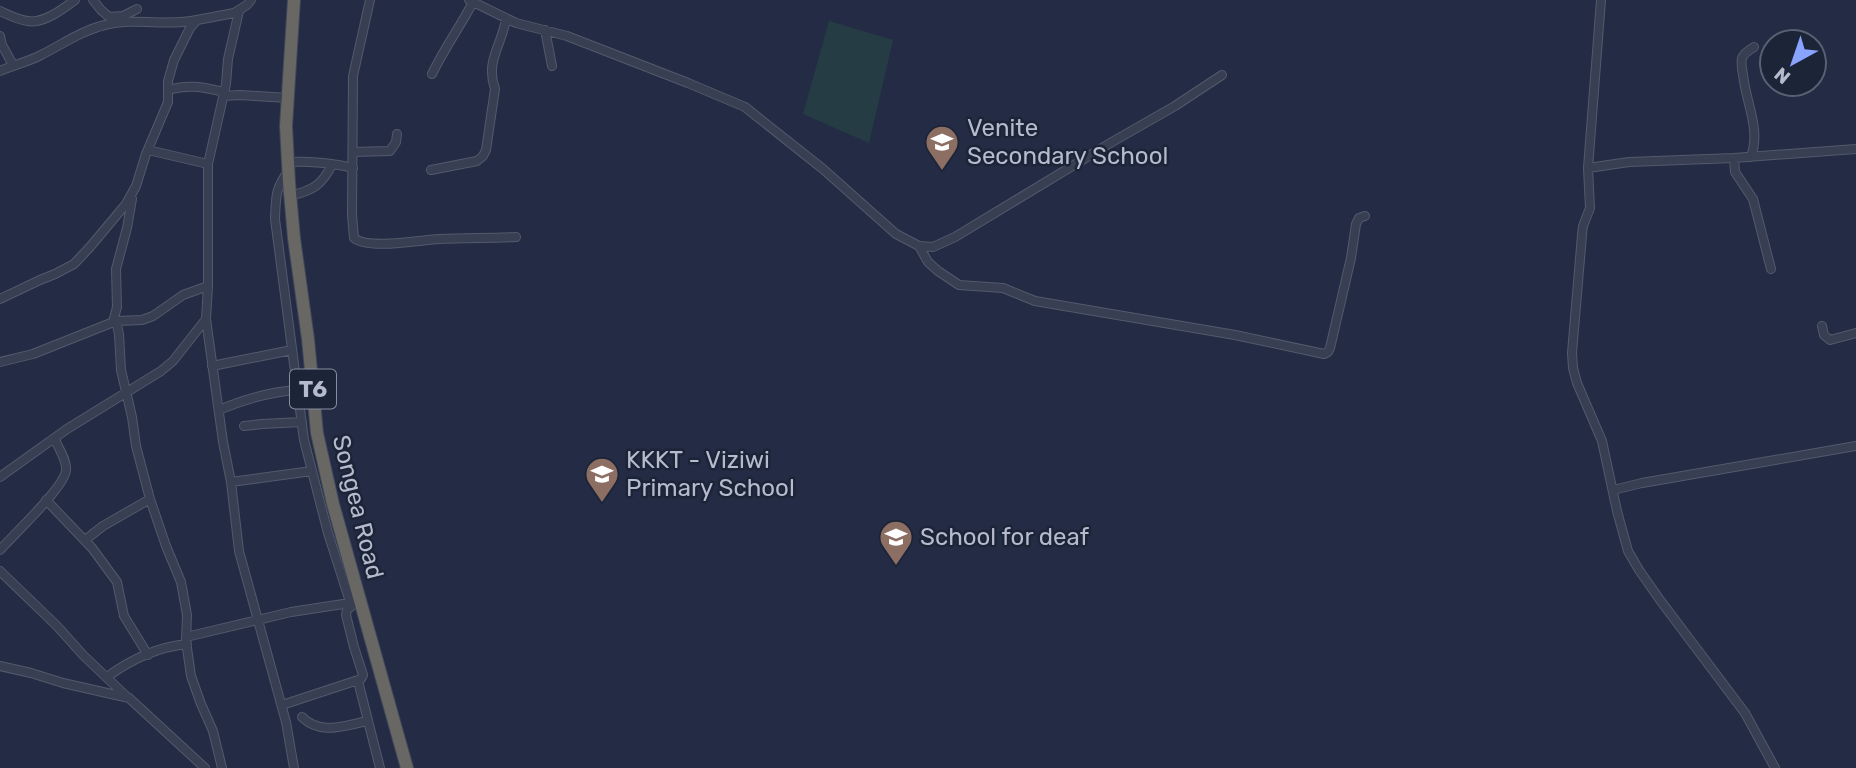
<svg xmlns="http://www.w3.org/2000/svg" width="1856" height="768" font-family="Rubik,sans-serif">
<rect width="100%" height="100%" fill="#232c44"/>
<path fill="#253c44" d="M829,21l64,19 -24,103 -66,-29z"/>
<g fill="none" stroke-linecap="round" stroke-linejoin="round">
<defs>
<path id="minor" d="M93,0l8,10 8,7 14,-1 14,-7
M370,0l-17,76 -1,139 2,23c14,12 66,2 85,1 26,-1 51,-1 77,-2
M469,0l47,23 51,13 121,47 57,24 78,62 73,65 23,12 14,1 22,-10 157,-95 63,-36 47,-31
M1601,0l-13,168 2,40 -7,18 -1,9 -10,118 1,15 4,15 25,58 15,70 11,40 11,19 21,30 85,113 30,55
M0,11c9,4 18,9 28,10 15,3 35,-12 47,-21
M239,11l-11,48 -2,25 -18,80v122l-2,33 17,123 8,40 8,69 47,171 8,46
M545,30l7,36
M0,36l2,9 11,20
M0,71c13,-6 28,-9 41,-16 20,-10 42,-25 64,-30 31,-8 61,2 92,-5
M432,74c12,-25 28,-47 41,-72
M168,90c22,-6 34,-3 56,2
M223,96l17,-1 48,3
M148,150l60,14
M353,152l37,-1 6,-9 1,-8
M1751,157c10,-28 -5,-54 -8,-82 -1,-5 -2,-12 -1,-17 2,-5 7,-8 12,-11
M1734,158l1,14 18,27 18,70
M288,162c19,-1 46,1 65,6
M1588,168l41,-6 105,-4 122,-9
M289,170c-14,19 -13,26 -14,49l29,221 24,93 23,72
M431,170l46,-9 6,-5 3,-6 9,-61c-10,-28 7,-44 11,-70
M290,196c23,-6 31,-10 42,-31
M919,246l9,16 10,9 21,14 44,3 32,13 200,34 89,19 4,-2 2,-4 21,-90 5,-34 3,-6 6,-2
M0,299l40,-19 15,-6 19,-10 16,-17 36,-43 10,-18 10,-32 22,-52v-21l6,-21 16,-32 7,-8 37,-7 13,-8 4,-5
M116,321l3,13 2,36 11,47 4,29 14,53 16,47 15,36 6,33 -1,26 5,35 10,28 12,27 9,37
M113,322l4,-15 -1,-38 11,-41 5,-29
M1822,326l2,9 6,5 26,-7
M0,362l33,-8 83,-33 26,-1 11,-4 30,-21 25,-9
M212,366l80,-16
M219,410c26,-11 50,-18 78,-20
M244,426l18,-2 40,-2
M0,477l67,-48 94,-58 12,-10 33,-42
M231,482l81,-11
M1613,490l29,-7 214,-37
M46,500l46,48 25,34 7,34 24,39
M85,540l18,-14 47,-27
M0,550c13,-15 65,-63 66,-80 1,-10 -8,-22 -11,-31
M0,571l57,55 26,29 44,42
M186,637l105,-25 59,-9
M0,666l31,7 32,10 66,15 76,70
M107,677c23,-17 51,-30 80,-33
M358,681l22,87
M282,705l79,-26 2,-4 -9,-28 -8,-32 1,-5 7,-6
M302,717c19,19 43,8 66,4"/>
<path id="trunk" d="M294,0l-8,126 3,56 5,56 14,101 9,94 16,71 74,264"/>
</defs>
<use href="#minor" stroke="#535a6d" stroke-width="10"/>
<use href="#trunk" stroke="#3f475a" stroke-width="14"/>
<use href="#minor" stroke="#383f53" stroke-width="8"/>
<use href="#trunk" stroke="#686764" stroke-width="12"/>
</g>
<defs>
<symbol id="school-pin" viewBox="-11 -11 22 30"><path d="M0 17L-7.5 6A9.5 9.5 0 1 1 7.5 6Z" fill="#8d6e63" stroke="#1c2438"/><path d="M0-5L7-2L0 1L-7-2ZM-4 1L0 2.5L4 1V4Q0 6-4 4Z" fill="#fff"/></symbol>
</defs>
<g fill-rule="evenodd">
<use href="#school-pin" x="923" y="123" width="38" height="52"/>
<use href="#school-pin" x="583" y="455" width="38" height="52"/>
<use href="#school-pin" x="877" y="518" width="38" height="52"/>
</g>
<g text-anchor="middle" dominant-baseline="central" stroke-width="5" stroke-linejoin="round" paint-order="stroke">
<rect fill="#1c2438" stroke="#878da0" stroke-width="2" x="290" y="369.5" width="46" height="39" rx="5"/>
<g font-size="23" font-weight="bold" fill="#b5bacd">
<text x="313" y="389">T6</text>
</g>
<g font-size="24" fill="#b5bacd" stroke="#1c2438" text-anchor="start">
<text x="967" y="128">Venite<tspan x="967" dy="28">Secondary School</tspan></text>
<text x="626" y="460">KKKT - Viziwi<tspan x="626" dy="28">Primary School</tspan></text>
<text x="920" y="537">School for deaf</text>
</g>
<g font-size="24" fill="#b5bacd" stroke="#1c2438">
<text transform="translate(358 507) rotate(76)">Songea Road</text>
</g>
</g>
<g transform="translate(1793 63) rotate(220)"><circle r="33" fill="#1c2438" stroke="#596074" stroke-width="2"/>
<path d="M0-5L12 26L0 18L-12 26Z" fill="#88a4ff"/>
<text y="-10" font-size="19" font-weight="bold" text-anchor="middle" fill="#b5bacd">N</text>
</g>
</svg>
